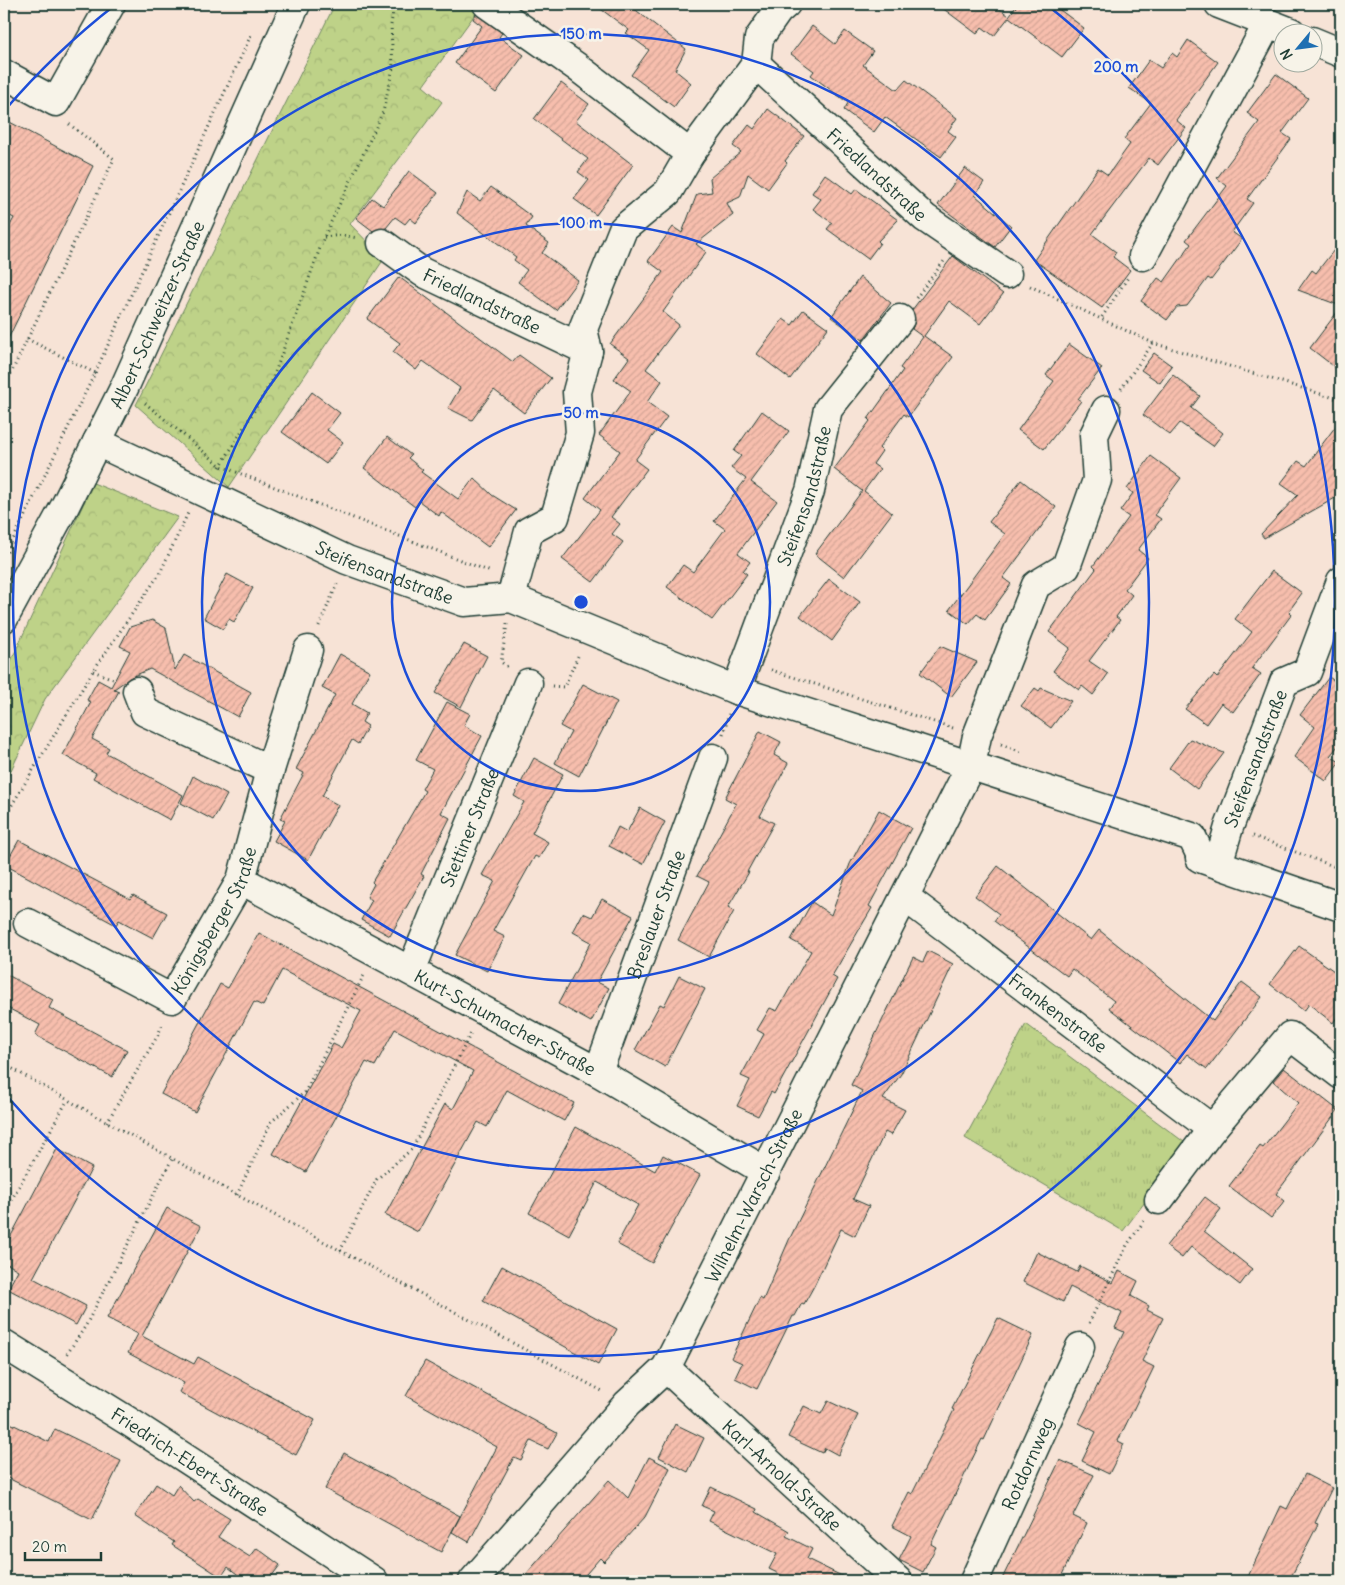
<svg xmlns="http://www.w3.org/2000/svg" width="1345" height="1585" font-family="Delius,sans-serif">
<defs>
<pattern id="grass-tufts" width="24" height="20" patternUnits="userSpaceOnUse" patternTransform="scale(1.25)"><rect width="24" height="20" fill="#bed288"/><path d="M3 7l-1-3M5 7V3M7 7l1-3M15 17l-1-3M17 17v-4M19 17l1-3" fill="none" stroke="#a3b576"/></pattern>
<pattern id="forest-crowns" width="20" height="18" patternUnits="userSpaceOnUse" patternTransform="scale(1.25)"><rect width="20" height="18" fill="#bed288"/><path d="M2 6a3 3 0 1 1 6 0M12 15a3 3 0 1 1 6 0" fill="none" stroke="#a3b576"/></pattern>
<pattern id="building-hatch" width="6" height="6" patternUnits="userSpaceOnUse" patternTransform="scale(1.25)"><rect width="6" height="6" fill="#f7bead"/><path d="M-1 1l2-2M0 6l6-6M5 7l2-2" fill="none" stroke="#d3a495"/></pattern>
</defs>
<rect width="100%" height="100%" fill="#f7e3d6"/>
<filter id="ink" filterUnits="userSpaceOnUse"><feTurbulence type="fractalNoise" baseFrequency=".02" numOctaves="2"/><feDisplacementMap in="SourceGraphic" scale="10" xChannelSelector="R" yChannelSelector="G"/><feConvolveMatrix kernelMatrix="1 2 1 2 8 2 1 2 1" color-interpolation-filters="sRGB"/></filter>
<g filter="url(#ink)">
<path fill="url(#grass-tufts)" stroke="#6e885e" d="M1026,1024l162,121 -65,86 -158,-93z"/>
<path fill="url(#forest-crowns)" stroke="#6e885e" d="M335,4h144l2,2 -58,80 19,16 -92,122 34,35 -155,228 -93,-82z
M93,483l85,34 -133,182 -41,86v-109z"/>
<path fill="url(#building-hatch)" stroke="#1f3d34" d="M594,4h34l58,45 -11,21 16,13 -17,24 -43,-32 18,-25 -23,-17 3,-3z
M937,4h57l15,12 9,-12h34l32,24 -22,29 -53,-40 -15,19 -12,-9 -5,7z
M476,14l26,19 -3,4 25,18 -28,38 -41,-30 27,-37 -9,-7z
M812,26l23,18 10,-13 28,20 -10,14 34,25 9,-10 51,38 -9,13 8,6 -15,20 -56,-40 -11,15 -30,-22 4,-7 -37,-28 3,-4 -23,-17z
M1188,40l30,22 -42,58 10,8 -28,37 -9,-7 -57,76 24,18 -3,5 17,13 -28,38 -68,-48 64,-92 10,7 22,-31 -6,-5 27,-36 -22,-15 20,-28 12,8 11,-15 5,4z
M1276,74l32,24 -26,35 9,6 -44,60 6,4 -21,29 10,7 -31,41 -3,-2 -21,28 -10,1 -10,13 -26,-19 17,-23 6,4 27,-38 -5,-4 41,-54 -10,-8 42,-56 -12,-9z
M561,83l28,21 -13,17 57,44 -37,50 -22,-16 15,-19 -11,-8 10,-13 -54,-40z
M768,109l36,27 -19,25 2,2 -19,26 -20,-15 -8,23 -13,6 6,12 -37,29 10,8 -43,60 16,13 -33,44 16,12 -15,21 20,15 -32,43 12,9 -36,48 9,7 -8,10 11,8 -30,40 -31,-23 38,-49 -15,-12 35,-47 -21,-16 32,-44 -17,-12 15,-21 -19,-14 53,-72 -15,-11 25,-34 9,6 15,-39 15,-2 -2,-14 31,-26 -8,-6 16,-21 5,4z
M4,119l89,47 -89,181v-110l10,-19 -10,-5z
M965,168l19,14 -9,13 36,31 -16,21 -57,-42z
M409,171l29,22 -22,30 -6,-5 -5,6 -10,-7 -9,11 -13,3 -17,-13 16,-20 11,8z
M825,174l27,20 4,-5 42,31 -20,21 2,2 -12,16 -41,-30 5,-6 -19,-14 8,-10 -9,-6z
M491,187l41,30 -6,9 23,17 -7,10 36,27 -22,30 -38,-28 9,-12 -13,-10 2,-3 -59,-44 10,-21 13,9z
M1341,241v65l-43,-16 14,-20 4,3z
M953,256l50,38 -23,30 -31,-23 -25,35 29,21 -45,60 -4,-3 -25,34 3,3 -9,13 7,5 -16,22 28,22 -48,64 -29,-23 47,-63 -28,-22 36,-48 -2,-2 35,-49 -3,-2 23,-31 -11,-8 3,-8 -3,-11z
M399,277l114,85 6,-7 32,23 -27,35 -30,-23 -22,30 -24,-12 12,-20 -37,-27 -7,9 -23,-18 7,-9 -33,-24z
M860,277l31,26 -28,37 -32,-23z
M1341,307v65l-31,-24z
M803,310l25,18 -38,51 -33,-25 26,-35 9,6z
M1069,344l33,24 -24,31 3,2 -37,48 -26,-19 36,-49 -8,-6z
M1154,353l18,13 -12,17 -19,-13z
M1173,375l27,21 -9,12 32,25 -10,13 -33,-23 -10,12 -27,-20z
M312,392l28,21 -13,17 16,12 -17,22 -44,-32z
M762,411l27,20 -38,51 26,19 -39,52 12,9 -7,9 4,3 -35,46 -45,-33 16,-22 10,7 32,-43 -11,-8 32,-42 -15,-11 10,-12 -7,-5z
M1341,419v72l-4,6 -73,41 -3,-4 37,-39 -17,-12 17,-22 8,5z
M387,437l24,18 -3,3 15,12 -2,2 37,27 16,-21 18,17 24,15 -28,37 -47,-35 -2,4 -20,-15 -4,6 -51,-39z
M1151,456l30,22 -23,31 -3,6 6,4 -23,31 10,8 -23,31 7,6 -16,22 4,3 -31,41 19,13 -15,21 -11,-9 -3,4 -26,-19 17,-23 -21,-16 47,-63 -3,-3 36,-49 -9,-6 13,-18 -6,-4z
M1021,480l35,27 -53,71 8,6 -26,36 -8,-6 -9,10 -19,-14 56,-76 -16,-12z
M1272,571l30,22 -13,18 3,3 -40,54 9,6 -28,38 -12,-9 -15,21 -21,-15 29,-34 3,3 35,-46 -17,-13z
M227,574l26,14 -19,34 -5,-3 -6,10 -19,-11z
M829,579l31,23 -28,39 -32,-25z
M152,620l14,8 9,42 9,-15 67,37 -13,25 -88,-48 -19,8 -17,12 5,2 -27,48 17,9 -3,5 77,42 -13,25 -77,-42 3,-5 -33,-18 28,-53 -4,-2 11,-20 13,7 19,-36 -10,-5 10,-19z
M464,644l23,12 -26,51 -26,-14z
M940,646l37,16 -26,35 -31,-24z
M340,654l30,17 -18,33 15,9 -5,9 6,4 -10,18 -6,-4 -30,56 16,9 -30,55 -34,-19 11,-20 -5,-2 24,-46 -8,-4 39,-74 -13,-7z
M1329,677l12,9v56l-11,14 10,6 -14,19 -32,-24 21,-30 -15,-12z
M583,684l34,18 -38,74 -24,-13 16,-31 -11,-6z
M1035,688l4,3 2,-3 30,13 -20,27 -30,-22z
M447,702l23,12 -6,11 18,11 -41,77 9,5 -29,56 3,2 -34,60 -29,-16 11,-20 -5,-3 7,-13 -2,-2 53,-91 -3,-2 11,-20 -17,-9z
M760,731l21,11 -7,13 14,8 -28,53 14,7 -27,49h2l-21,35 6,4 -25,46 -31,-17 31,-58 -12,-6 39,-72 -11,-6z
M1190,739l34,14 -27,36 -28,-21z
M534,758l29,16 -31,59 16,9 -9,16 -4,-2 -42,75 12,6 -18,34 -32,-16 40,-74 -13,-6 42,-73 -10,-6z
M193,776l34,19 -14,25 -32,-17z
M640,808l25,14 -22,42 -34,-18 9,-19 9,5z
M879,810l32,18 -42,78 3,2 -40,68 5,3 -63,115 -3,-2 -13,24 -21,-10 13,-26 -9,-4 23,-42 -7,-4 13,-22 7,3 34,-60 -20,-11 21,-38 19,13 19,-51z
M19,840l111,59 3,-4 34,18 -14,25 -34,-18 -3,5 -111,-60z
M998,866l93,74 8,-10 114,91 29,-39 20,15 -55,72 -20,-15 -7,9 -71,-55 5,-7 -42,-32 -5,7 -73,-55 5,-7 -24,-18z
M602,899l31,17 -36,66 12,6 -18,34 -33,-18 33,-62 -18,-10 10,-19 9,4z
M259,933l315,170 -10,18 -57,-31 -20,37 -9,-5 -60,110 -33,-17 60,-111 8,5 20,-38 -78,-42 -20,37 -9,-4 -60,110 -33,-18 60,-110 8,4 20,-37 -79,-41 -19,36 -9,-4 -59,110 -34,-18 59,-110 8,4z
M1299,946l42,30v36l-8,11 -24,-19 -5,7 -34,-27z
M928,951l25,13 -52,110 -18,25 22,11 -14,25 -6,-3 -32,67 16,7 -14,30 -14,-7 -27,57 -10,18 -2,-1 -7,13h-2l-36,73 -22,-11 7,-15 -11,-5 29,-60 3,2 26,-60 73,-149 -11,-6 62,-128 10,5z
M4,973l49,27 -4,8 78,42 -15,27 -77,-42 5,-10 -36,-19z
M679,976l26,13 -40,78 -30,-17 25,-46 4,2z
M1284,1068l54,42 -62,84 9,7 -14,17 -42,-32 31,-40 3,2 35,-45 -25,-22z
M576,1127l79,44 8,-16 37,20 -48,88 -35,-19 21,-39 -41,-23 -28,53 -40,-22z
M57,1149l35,19 -59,110 53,28 -10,19 -68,-36 10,-19 -14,-8v-13z
M1205,1197l16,12 -17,22 48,38 -12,16 -49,-38 -9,11 -16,-12z
M167,1208l34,18 -59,110 52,28 4,-7 117,63 -19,35 -117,-63 5,-9 -56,-30 10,-19 -31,-16z
M1037,1252l40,20 3,-6 33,17 6,-12 19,10 -7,15 18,10 -2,4 16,8 -21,43 12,6 -36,74 6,3 -15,30 -27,-13 14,-29 -17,-9 45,-91 -9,-4 7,-15 -52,-26 -7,15 -40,-20z
M502,1266l115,63 -19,36 -115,-64z
M998,1318l35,17 -49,105 -2,-1 -51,105 5,3 -13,25 -24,-12 12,-24 -19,-10 17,-34 3,2 42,-84 -2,-1z
M425,1361l132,72 -9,16 -17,-8 -10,19 -7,-3 -45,85 -17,-10 45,-85 -91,-51z
M828,1401l30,14 -20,40 -13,-7 -3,5 -34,-16 16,-31 17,8z
M4,1420l45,22 6,-13 66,32 -29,59 -88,-44z
M675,1424l29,14 -16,34 -29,-15z
M344,1453l116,63 -19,36 -116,-63z
M649,1457l21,11 -25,49 -41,45 -4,-4 -20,23h-60l89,-101 19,18z
M1060,1460l34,15 -21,41 14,7 -28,58h-58z
M1305,1474l27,14 -17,35 3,1 -29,57h-43l35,-75 6,3z
M156,1484l16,11 6,-10 16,17 4,-3 32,20 -12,18 32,20 7,-9 23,17 -12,16h-22l-18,-14 -7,10 -49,-32 2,-3 -39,-26z
M711,1487l46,22 -1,3 33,19 -3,5 26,13 -5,10 45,22h-58l-25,-12 8,-15 -68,-33 5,-10 -12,-5z"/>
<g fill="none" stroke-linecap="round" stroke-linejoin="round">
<defs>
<g id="street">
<path d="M487,4l90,63 113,87"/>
<path d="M1219,4l72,28"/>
<path d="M1312,41l29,12"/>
<path id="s1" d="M756,64l169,154 82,56"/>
<path d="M4,74l52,28 55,-98"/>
<path id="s2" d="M382,243l40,29 166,79"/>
<path d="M1143,256l125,-233"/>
<path id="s3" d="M97,442l250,118 117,42 47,-4 225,92 456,147 10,21"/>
<path d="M511,598l18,-67 26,-14 25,-84 -3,-41 11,-41 -5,-22 40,-100 45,-37 22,-38 66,-90 3,-26 19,-27 8,-7"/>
<path id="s4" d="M736,690l74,-199 18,-82 72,-90"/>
<path d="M137,691l8,21 125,58"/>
<path d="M1200,858l141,49"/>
<path id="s5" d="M1218,864l11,-37 55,-145 23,-10 34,-91"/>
<path id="s6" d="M241,880l357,192 168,100"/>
<path id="s7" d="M905,897l307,232 78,-93 51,39"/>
<path id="s8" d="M28,923l144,76 69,-119 29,-110 38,-120"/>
<path id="s9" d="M411,971l117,-288"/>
<path id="s10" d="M598,1072l115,-314"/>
<path d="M1159,1200l53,-71"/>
<path id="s11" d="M4,1344l124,77 246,160"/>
<path id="s12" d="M666,1368l232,213"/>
<path id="s13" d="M473,1581l154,-177 39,-36 305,-603 6,-29 59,-151 30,-18 31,-87 -3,-45 12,-25"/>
<path id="s14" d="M974,1581l106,-234"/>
</g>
<g id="secondary">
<path id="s15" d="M4,618l61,-112 60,-120 171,-382"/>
</g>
</defs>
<use href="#street" stroke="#1f3d34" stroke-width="31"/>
<use href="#secondary" stroke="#1f3d34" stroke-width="31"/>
<path stroke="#1f3d34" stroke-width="3" stroke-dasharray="1 4" stroke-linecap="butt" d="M324,237l18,-2 15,3
M1030,286l123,57 188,57
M916,298l28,-37
M1102,317l27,-41
M27,339l68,34
M4,388l110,-229 -45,-35
M1121,389l32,-46
M145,403l76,63 270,106
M220,467l52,-86 52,-144 59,-125 10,-44 -2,-43 3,-21
M7,552l88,-179 156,-338
M507,624l-6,38 8,6
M319,626l18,-42
M771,670l182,58
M93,671l23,9
M552,686l12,1 15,-33
M723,734l6,-20
M1001,744l23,9
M4,818l89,-147 67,-98 28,-60
M1253,836l88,33
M4,1064l233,131 367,197
M107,1122l51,-87 5,-13
M237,1195l34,-73 34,-30 59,-117
M4,1213l63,-112
M340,1251l37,-72 35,-30 59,-116
M1089,1323l38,-78 17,-24
M67,1354l18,-27 87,-168"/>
<use href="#street" stroke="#f7f3e8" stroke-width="28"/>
<use href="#secondary" stroke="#f7f3e8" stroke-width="28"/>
</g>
</g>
<g fill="none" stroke="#1d4ed8" stroke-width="2.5">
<circle cx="581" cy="602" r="189"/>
<circle cx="581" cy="602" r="379"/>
<circle cx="581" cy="602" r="568"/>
<path d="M5 110A757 757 0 0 1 115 5M1047 5A757 757 0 1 1 5 1094"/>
</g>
<g text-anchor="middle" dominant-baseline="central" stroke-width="5" stroke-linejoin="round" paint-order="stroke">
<g font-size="18" fill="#1f3d34" stroke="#f7f3e8">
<text stroke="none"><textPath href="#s1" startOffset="164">Friedlandstraße</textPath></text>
<text stroke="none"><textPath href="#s2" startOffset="116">Friedlandstraße</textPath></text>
<text stroke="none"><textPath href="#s15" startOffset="340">Albert-Schweitzer-Straße</textPath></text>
<text stroke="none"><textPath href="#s4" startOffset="206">Steifensandstraße</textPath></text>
<text stroke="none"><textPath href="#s3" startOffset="316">Steifensandstraße</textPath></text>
<text stroke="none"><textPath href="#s5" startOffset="112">Steifensandstraße</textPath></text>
<text stroke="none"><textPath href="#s9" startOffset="155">Stettiner Straße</textPath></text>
<text stroke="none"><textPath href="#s10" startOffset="168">Breslauer Straße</textPath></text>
<text stroke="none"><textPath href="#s8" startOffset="252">Königsberger Straße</textPath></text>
<text stroke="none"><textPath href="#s7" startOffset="192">Frankenstraße</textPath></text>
<text stroke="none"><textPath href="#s6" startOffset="300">Kurt-Schumacher-Straße</textPath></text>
<text stroke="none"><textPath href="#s13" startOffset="481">Wilhelm-Warsch-Straße</textPath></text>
<text stroke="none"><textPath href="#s11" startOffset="220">Friedrich-Ebert-Straße</textPath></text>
<text stroke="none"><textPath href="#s14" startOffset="129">Rotdornweg</textPath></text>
<text stroke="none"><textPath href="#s12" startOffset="158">Karl-Arnold-Straße</textPath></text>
</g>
</g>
<circle cx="581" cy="602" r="8" fill="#1d4ed8" stroke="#f7f3e8" stroke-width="2.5"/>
<g font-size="15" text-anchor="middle" font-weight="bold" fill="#1d4ed8" stroke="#f7f3e8" stroke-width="5" stroke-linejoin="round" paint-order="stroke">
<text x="581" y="39">150 m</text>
<text x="1116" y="72">200 m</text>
<text x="581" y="228">100 m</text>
<text x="581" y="418">50 m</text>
</g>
<rect width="1345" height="1585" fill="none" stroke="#f7f3e8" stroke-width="20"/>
<rect x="10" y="10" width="1325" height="1565" fill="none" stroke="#1f3d34" stroke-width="2" filter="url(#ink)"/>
<g transform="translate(1298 48) rotate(241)"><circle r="24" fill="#f7f3e8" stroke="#a1aaa0"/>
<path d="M0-4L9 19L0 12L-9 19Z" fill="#1f6fb2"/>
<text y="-8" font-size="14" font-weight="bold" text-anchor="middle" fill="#1f3d34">N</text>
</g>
<path d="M25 1552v8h76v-8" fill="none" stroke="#1f3d34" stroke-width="2.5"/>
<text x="32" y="1552" font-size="15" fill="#1f3d34" stroke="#f7f3e8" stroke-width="4" paint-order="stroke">20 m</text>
</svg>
